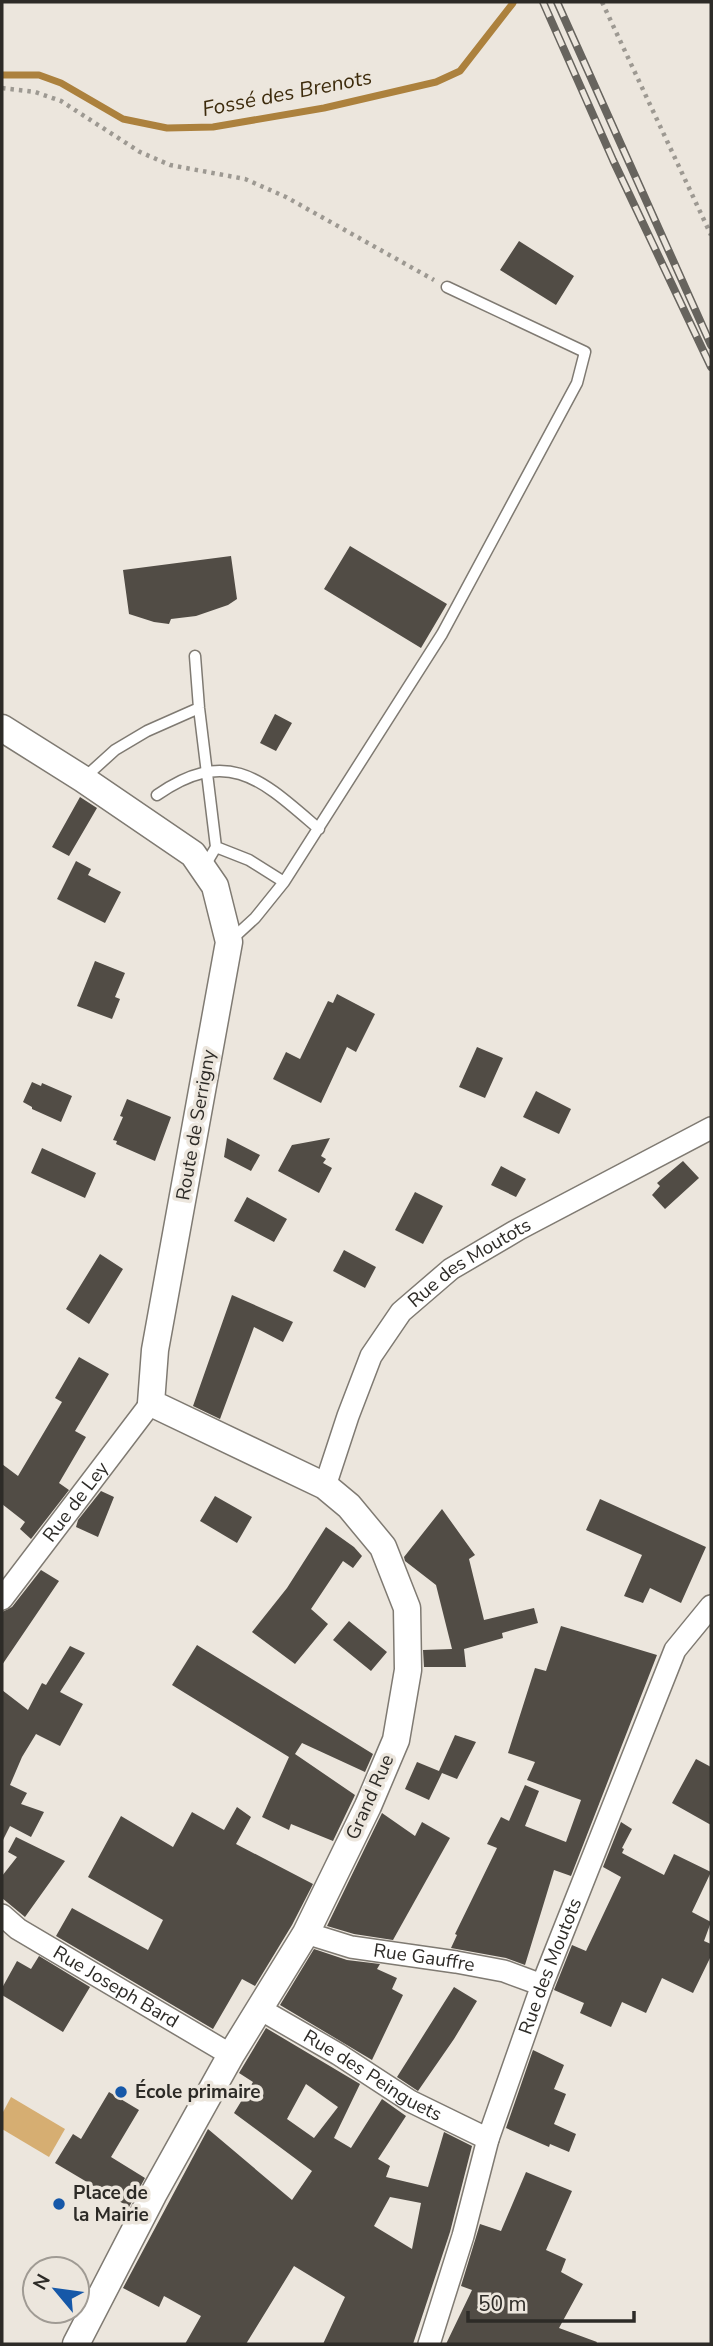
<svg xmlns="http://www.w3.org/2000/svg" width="713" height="2346" font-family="'Nunito Sans',sans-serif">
<rect width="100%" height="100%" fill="#ece6dd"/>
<path fill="#d6ae72" d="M11,2097l54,32 -16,28 -47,-28v-15z"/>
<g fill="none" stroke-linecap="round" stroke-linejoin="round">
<path stroke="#ac813d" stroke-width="7" d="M2,75h37l22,8 62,36 44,9 46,-1 111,-19 112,-26 24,-11 53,-68"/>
</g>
<path fill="#514c45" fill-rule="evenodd" d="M519,241l55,35 -18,29 -56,-35z
M350,546l97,58 -26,44 -97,-59z
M231,556l6,43 -9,6 -32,11 -25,3 -2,5 -15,-2 -25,-8 -6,-44z
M275,714l17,9 -16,28 -16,-8z
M80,797l17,11 -28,48 -17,-9z
M76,861l15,8 -3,6 33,17 -16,31 -48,-24z
M95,961l30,12 -10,24 5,2 -8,20 -35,-13z
M337,994l38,20 -19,38 -9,-5 -26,56 -48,-24 13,-27 14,7 28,-58 5,2z
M477,1047l26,11 -18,40 -26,-11z
M32,1082l9,4 1,-3 30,13 -11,26 -29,-13v-2l-9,-5z
M536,1091l35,18 -12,25 -36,-17z
M127,1099l44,18 -16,44 -39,-17 1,-3 -4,-1 10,-23 -3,-1z
M227,1138l33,17 -9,16 -27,-14z
M330,1138l-9,18 5,3 -3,4 9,5 -13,25 -41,-22 14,-26z
M42,1148l54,25 -11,25 -54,-25z
M683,1161l16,17 -34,31 -13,-14 8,-9 -3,-3z
M501,1166l25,13 -10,18 -25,-12z
M415,1192l28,14 -20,38 -28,-14z
M247,1197l40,22 -13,23 -40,-21z
M344,1250l32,17 -11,21 -32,-17z
M100,1254l23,15 -34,55 -23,-15z
M232,1295l61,27 -10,20 -29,-15 -34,92 -27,-13z
M79,1357l30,17 -34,57 11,6 -27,46 10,7 -38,49 -11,-10 5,-7 -23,-18v-40l16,12 44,-74 -7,-4z
M101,1491l13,6 -16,40 -22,-10 2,-7z
M215,1496l37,21 -15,26 -37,-22z
M600,1499l106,48 -25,56 -31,-15 -7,15 -19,-7 18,-41 -56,-25z
M442,1509l33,46 -6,4 15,61 50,-12 4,15 -36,10 1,5 -39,11 2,18h-42l-1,-17 29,-1 -16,-64 -31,-24 -1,-4z
M326,1527l28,20 8,9 -9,12 -10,-7 -32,48 17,15 -33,40 -43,-32 35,-44z
M41,1570l18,11 -57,84v-53l10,-5z
M349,1621l38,31 -16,19 -38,-31z
M561,1626l96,29 -86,221 -17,-6 -29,95 -19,-7 -55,-10 6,-13 -2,-1 42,-86 -10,-4 14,-27 8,4 16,-36 14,6 -14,35 41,16 15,-42 -54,-20 8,-18 -27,-9 27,-85 11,3z
M197,1645l176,109 -8,18 -63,-29 -7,11 60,41 -22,46 -42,-17 -2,6 -27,-13 27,-60 -117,-72z
M70,1646l15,7 -25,39 23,12 -23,42 -24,-12 -14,23 -12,28 17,8 -6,11 23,8 -13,25 -21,-11 -8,16v-152l26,20 14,-27 4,2z
M455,1735l21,7 -19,37 -15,-6 -13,27 -24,-11 12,-27 22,9z
M696,1759l15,8v58l-39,-22z
M237,1807l14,10 -15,27 77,40 -21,41 -37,61 -13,-7 -29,50 -157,-93 16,-28 76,42 15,-30 -75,-43 33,-61 52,31 19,-35 32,18z
M382,1813l33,23 7,-14 28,16 -57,102 -39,-6 -27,-8z
M621,1822l11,7 -10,19 2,1 -2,4 42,22 10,-21 37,18 -19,40 19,10 -7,19 7,3v12l-18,37 -31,-15 -16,35 -24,-11 -11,25 -31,-14 4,-10 -30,-13 18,-45 14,6 35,-74 -18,-10z
M16,1837l49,24 -40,56 -23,-19v-22l15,-19 -9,-5z
M314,1949l33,11 33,4 -3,5 20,9 -5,11 11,6 -31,65 -92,-55z
M39,1956l51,31 -27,45 -61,-37v-7l15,-27 14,8z
M454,1987l23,14 -23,38 -36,52 -21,-14z
M266,2028l94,56 -26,54 17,10 31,-49 24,17 -28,43 12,7 -4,11 42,10 16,-55 28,14 -22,86 -37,112h-90l22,-47 -51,-31 -48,78h-61l16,-28 -37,-20 -5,11 -36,-19 85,-159 84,71 20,-29 -78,-58 19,-31 -14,-9zM306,2084l32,23 -24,31 -27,-19zM390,2197l31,6 -9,46 -38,-23z
M533,2050l31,15 -10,24 12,5 -12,30 22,10 -7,18 -19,-8 -1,3 -43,-19z
M109,2092l30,18 -28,47 34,21 -16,29 -74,-44 18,-29 8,5z
M526,2172l46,19 -26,59 20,9 -5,13 22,12 -24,44 38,14 -1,2h-150l26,-54 -11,-4 19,-62 21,7z"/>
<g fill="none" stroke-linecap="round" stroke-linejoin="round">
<defs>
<path id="service" d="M195,656l4,52 17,139 -13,22
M83,779l32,-29 32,-19 52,-23
M157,795c72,-50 106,-14 162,34
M216,847l33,13 35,22
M231,940l24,-22 29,-36 158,-248 135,-251 8,-31 -138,-65"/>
<g id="minor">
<path id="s1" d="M325,1486l23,-70 23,-60 30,-44 50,-43 68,-40 192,-101"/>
<path id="s2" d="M2,1599l149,-196"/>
<path id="s3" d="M2,1915l16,14 213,126"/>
<path id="s4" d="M306,1933l45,14 105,15 48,9 38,14"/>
<path id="s5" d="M260,2009l78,45 72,47 78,38"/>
<path id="s6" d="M429,2344l34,-108 25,-97 54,-154 133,-335 36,-44"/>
</g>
<path id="tertiary" d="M2,728l81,51 110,75 22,32 14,56 -74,408 -4,53 174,83 24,20 34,41 24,61 1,62 -12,70 -28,66 -62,127 -75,122 -78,140 -77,149"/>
</defs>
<use href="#service" stroke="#7f7a72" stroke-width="13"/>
<use href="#minor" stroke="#7f7a72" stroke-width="24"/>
<use href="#tertiary" stroke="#7f7a72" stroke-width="29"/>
<path stroke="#9d9992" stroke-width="4.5" stroke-dasharray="3.5 5" stroke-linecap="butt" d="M602,2l109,233
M2,88l33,4 26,9 79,51 30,13 75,14 41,18 148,83"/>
<use href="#service" stroke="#fff" stroke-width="10"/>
<use href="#minor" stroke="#fff" stroke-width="21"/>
<use href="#tertiary" stroke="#fff" stroke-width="26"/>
<defs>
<path id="rail" d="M543,2l70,158 98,207
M557,2l154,343"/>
</defs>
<use href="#rail" stroke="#67645e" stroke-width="8"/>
<use href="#rail" stroke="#ece6dd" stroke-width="5" stroke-dasharray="16" stroke-linecap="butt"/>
</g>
<g fill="#1658a8" stroke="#ece6dd" stroke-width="2.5">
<circle cx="121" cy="2092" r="7"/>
<circle cx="59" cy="2204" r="7"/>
</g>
<g text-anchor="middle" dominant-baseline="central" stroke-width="7" stroke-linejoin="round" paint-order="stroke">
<g font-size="19" fill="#2d2b27" stroke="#ece6dd">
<text transform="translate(196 1125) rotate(-80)">Route de Serrigny</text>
<text stroke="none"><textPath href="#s1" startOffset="276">Rue des Moutots</textPath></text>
<text stroke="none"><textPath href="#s2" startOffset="122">Rue de Ley</textPath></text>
<text transform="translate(370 1797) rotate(-66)">Grand Rue</text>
<text stroke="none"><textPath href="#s4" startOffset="121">Rue Gauffre</textPath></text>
<text stroke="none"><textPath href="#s6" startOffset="397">Rue des Moutots</textPath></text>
<text stroke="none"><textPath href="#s3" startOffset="135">Rue Joseph Bard</textPath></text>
<text stroke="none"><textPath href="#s5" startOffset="131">Rue des Peinguets</textPath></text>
</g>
<g font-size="19" font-weight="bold" fill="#2d2b27" stroke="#ece6dd" text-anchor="start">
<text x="135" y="2092">École primaire</text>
<text x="73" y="2193">Place de<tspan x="73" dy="22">la Mairie</tspan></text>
</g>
<g font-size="21" font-style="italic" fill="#3d2b0c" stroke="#ece6dd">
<text transform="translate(287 93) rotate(-11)">Fossé des Brenots</text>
</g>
</g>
<rect width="713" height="2346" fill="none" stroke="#2d2b27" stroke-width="7"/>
<g transform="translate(56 2290) rotate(299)"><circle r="33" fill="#ece6dd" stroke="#a09b94" stroke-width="2"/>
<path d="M0-5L12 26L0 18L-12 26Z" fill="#1658a8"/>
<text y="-10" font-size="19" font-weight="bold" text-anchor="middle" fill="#2d2b27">N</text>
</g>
<path d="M468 2311v10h166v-10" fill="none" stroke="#2d2b27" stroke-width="3.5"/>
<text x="478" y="2311" font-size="21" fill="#2d2b27" stroke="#ece6dd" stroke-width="5" paint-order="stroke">50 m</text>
</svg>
